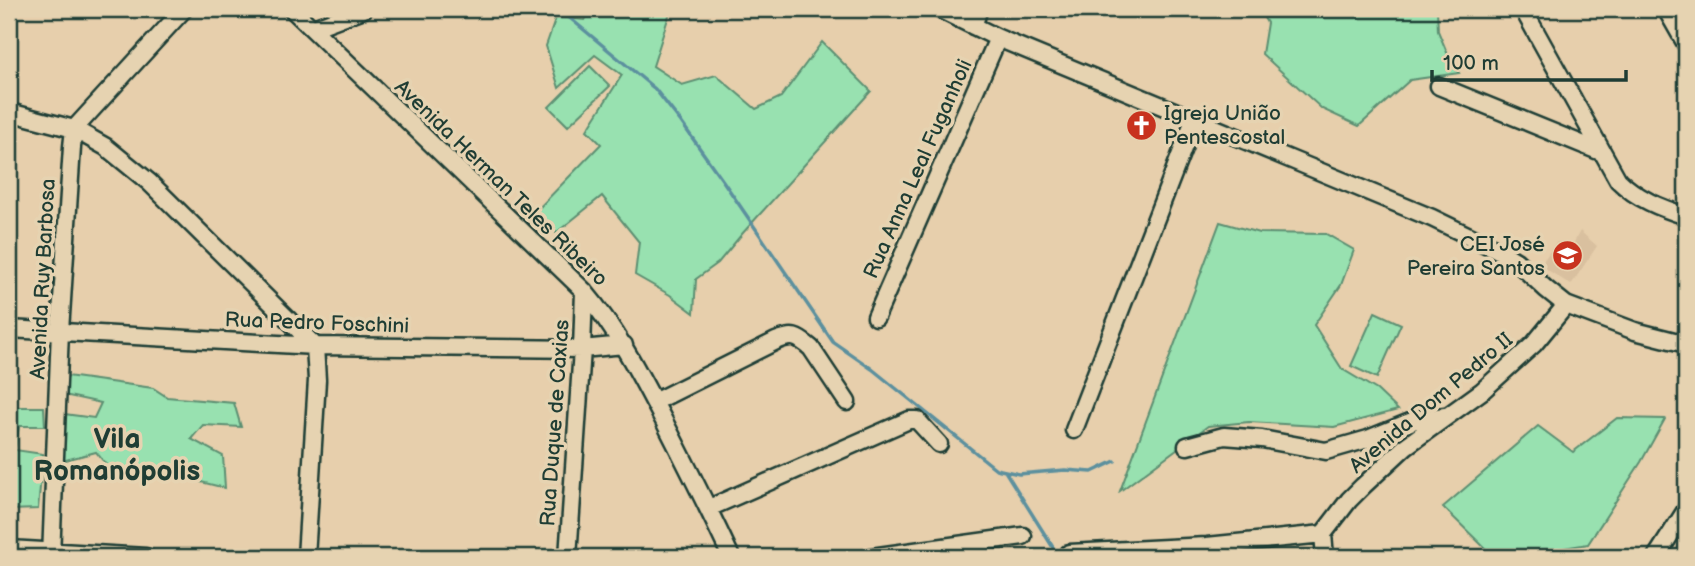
<svg xmlns="http://www.w3.org/2000/svg" width="1695" height="566" font-family="'Balsamiq Sans',sans-serif">
<rect width="100%" height="100%" fill="#e7cfac"/>
<filter id="ink" filterUnits="userSpaceOnUse"><feTurbulence type="fractalNoise" baseFrequency=".0143" numOctaves="2"/><feDisplacementMap in="SourceGraphic" scale="14" xChannelSelector="R" yChannelSelector="G"/><feConvolveMatrix kernelMatrix="1 2 1 2 8 2 1 2 1" color-interpolation-filters="sRGB"/></filter>
<g filter="url(#ink)">
<path fill="#d9c09f" d="M1580,231l17,15 -26,39 -31,-20 17,-23 14,6z"/>
<path fill="#98e1b0" stroke="#5c8f72" stroke-width="2" d="M591,9h80l-18,57 29,19 34,-10 40,34 25,-12 41,-55 49,49 -129,143 -24,29 -22,16 -2,34 -24,-18 -35,-20 4,-33 -37,-46 -46,37 -20,-22 65,-67 -14,-14 35,-55 -27,-20 -36,33 -13,-42 10,-29 29,3z
M1259,9h178l1,22 13,31 8,11 -49,7 -51,46 -37,-17 -60,-55 5,-31z
M590,66l20,20 -42,40 -19,-19z
M1220,222l39,11 67,1 28,16 -13,35 -27,40 28,44 35,21 21,20 -64,17 -85,-5 -41,4 -88,65z
M1375,312l26,12 -24,54 -26,-12z
M67,376l86,12 14,9 67,6 7,24 -38,-2 -12,14 32,17 2,32 -40,-10 -70,-2 -19,-24 -34,9 2,-47 30,4 7,-15 -37,-8z
M9,404l1,3h34l1,19h-26l-4,24 28,4 -5,55 -29,1z
M1617,418l48,1 -24,43 -53,82 -30,5 -8,8h-56l-51,-50 95,-81 35,26z"/>
<g fill="none" stroke-linecap="round" stroke-linejoin="round">
<path stroke="#5b909e" stroke-width="3.5" d="M559,9l96,80 26,33 42,59 110,161 39,27 124,100 23,5 46,-4 27,2 23,-11
M1005,471l54,86"/>
</g>
<path fill="#c5a687" stroke="#1f3d34" stroke-width="2" d="M1139,111l13,6 -10,23 -13,-7z"/>
<g fill="none" stroke-linecap="round" stroke-linejoin="round">
<defs>
<path id="minor" d="M292,9l292,282c34,40 56,84 80,130 23,45 46,90 67,136
M939,9l59,29 434,180 64,31 20,12 30,28 20,16 69,26 51,13
M1523,9l95,171c19,19 43,28 68,36
M1666,9l20,35
M973,26l6,-17
M313,28l51,-19
M1439,86l162,66
M9,112l65,17 32,18 43,35 166,164
M74,129l110,-120
M876,317l122,-279
M9,329l306,17 267,3 42,-4
M654,402l122,-61c17,-7 21,-5 35,7l36,54
M1074,430l120,-310
M1187,446l37,-10 38,3 64,12 42,-12 47,-19 30,-4
M709,508l200,-88h8l22,24
M9,549l137,8
M1069,553l138,-7 116,-12
M51,557l9,-226 12,-184 2,-18
M306,557l11,-177 -2,-34
M568,557l14,-208 2,-58
M871,557l152,-21
M1325,557l-2,-23 26,-34 14,-14 43,-40 76,-55 52,-47 32,-39
M1656,557l30,-47"/>
</defs>
<use href="#minor" stroke="#1f3d34" stroke-width="21"/>
<use href="#minor" stroke="#e6d3b1" stroke-width="16"/>
</g>
</g>
<defs>
<symbol id="church-disc" viewBox="-11 -11 22 22"><circle r="9.5" fill="#c8321e" stroke="#e6d3b1"/><path d="M-1.2-6h2.4v3.5h3.3v2.4h-3.3V6h-2.4V-.1h-3.3v-2.4h3.3Z" fill="#fff"/></symbol>
<symbol id="school-disc" viewBox="-11 -11 22 22"><circle r="9.5" fill="#c8321e" stroke="#e6d3b1"/><path d="M0-5L7-2L0 1L-7-2ZM-4 1L0 2.5L4 1V4Q0 6-4 4Z" fill="#fff"/></symbol>
</defs>
<g fill-rule="evenodd">
<use href="#church-disc" x="1124" y="108" width="35" height="35"/>
<use href="#school-disc" x="1550" y="238" width="35" height="35"/>
</g>
<g text-anchor="middle" dominant-baseline="central" stroke-width="7" stroke-linejoin="round" paint-order="stroke">
<g font-size="21" fill="#1f3d34" stroke="#e6d3b1" text-anchor="start">
<text x="1164" y="113">Igreja União<tspan x="1164" dy="24">Pentescostal</tspan></text>
<text x="1545" y="244" text-anchor="end">CEI José<tspan x="1545" dy="24">Pereira Santos</tspan></text>
</g>
<g font-size="21" fill="#1f3d34" stroke="#e6d3b1">
<text transform="translate(918 169) rotate(-66)">Rua Anna Leal Fuganholi</text>
<text transform="translate(501 183) rotate(44)">Avenida Herman Teles Ribeiro</text>
<text transform="translate(43 279) rotate(-87)">Avenida Ruy Barbosa</text>
<text transform="translate(317 323) rotate(2)">Rua Pedro Foschini</text>
<text transform="translate(1431 403) rotate(-40)">Avenida Dom Pedro II</text>
<text transform="translate(555 423) rotate(-86)">Rua Duque de Caxias</text>
</g>
<g font-size="28" font-weight="bold" fill="#1f3d34" stroke="#e6d3b1">
<text x="117" y="439">Vila<tspan x="117" dy="32">Romanópolis</tspan></text>
</g>
</g>
<rect width="1695" height="566" fill="none" stroke="#e6d3b1" stroke-width="35"/>
<rect x="18" y="18" width="1660" height="531" fill="none" stroke="#1f3d34" stroke-width="2.5" filter="url(#ink)"/>
<path d="M1432 70v10h194v-10" fill="none" stroke="#1f3d34" stroke-width="3.5"/>
<text x="1443" y="70" font-size="21" fill="#1f3d34" stroke="#e6d3b1" stroke-width="5" paint-order="stroke">100 m</text>
</svg>
